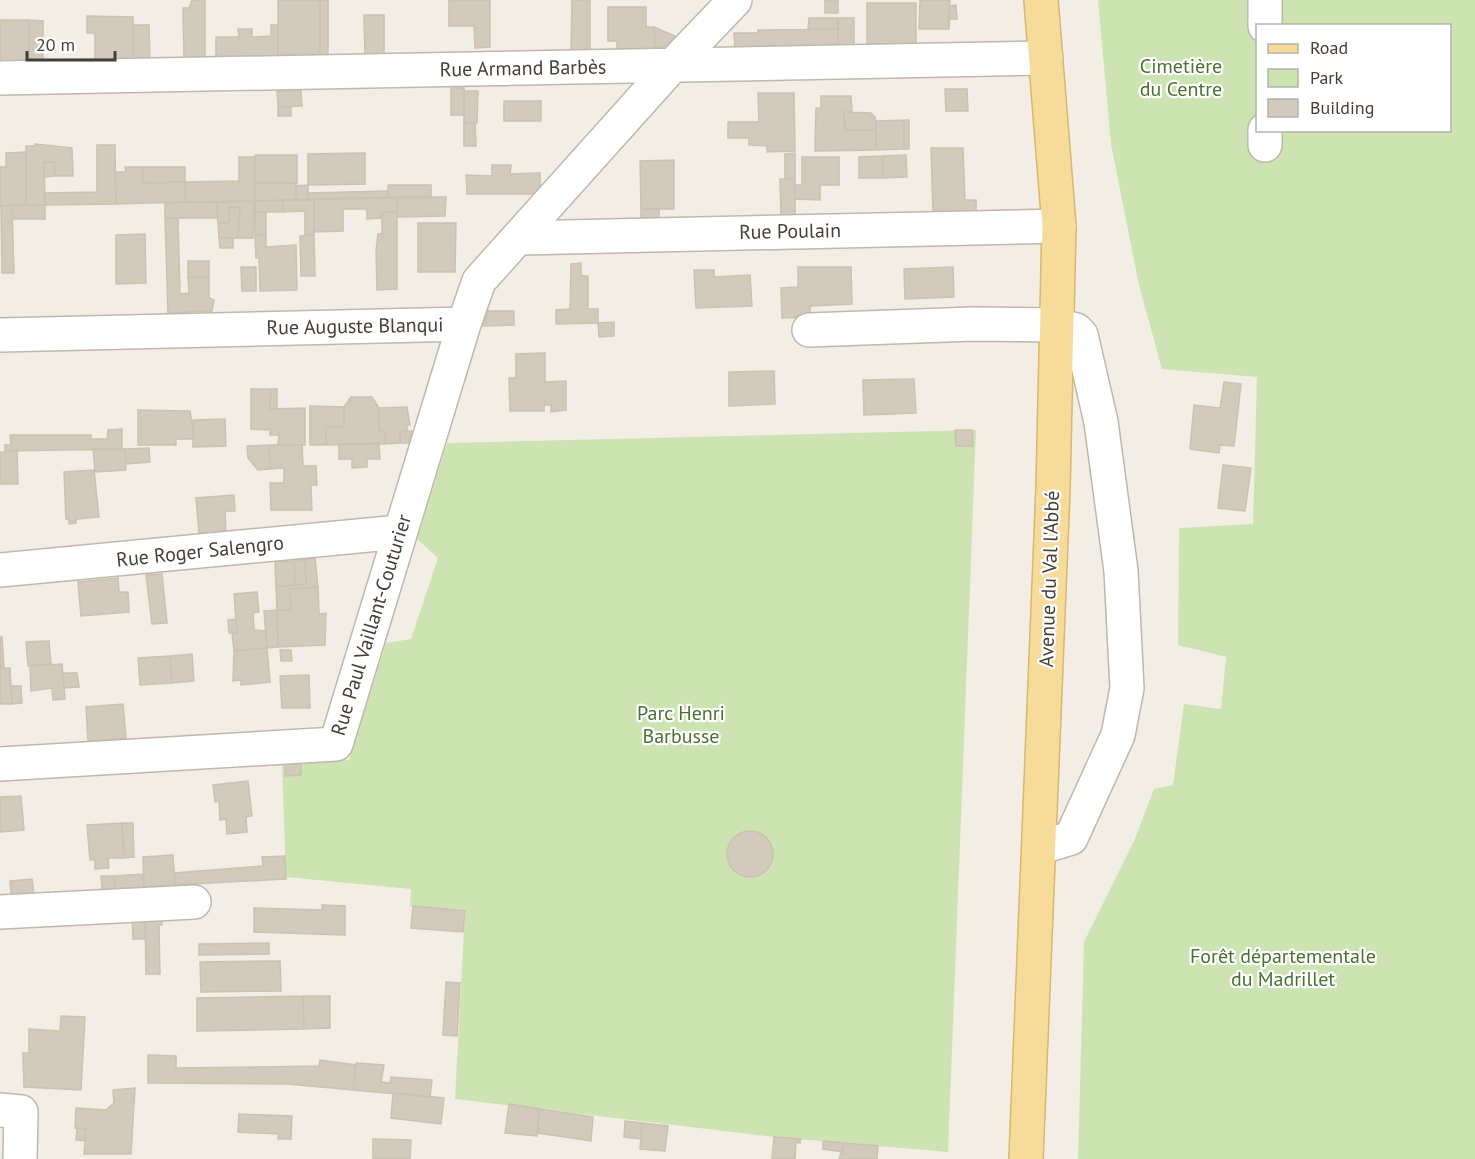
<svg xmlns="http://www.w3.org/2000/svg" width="1475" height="1159" font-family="'PT Sans',sans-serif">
<rect width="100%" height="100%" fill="#f2eee6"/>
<path fill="#cde3b2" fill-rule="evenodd" d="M1098,0h377v1159h-397l6,-217 51,-103 19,-50 19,-4 11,-81 37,5 5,-52 -48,-12 1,-117 74,-4 4,-147 -95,-8 -23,-84 -28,-141zM1258,26h192v104h-192z
M976,430l-28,722 -174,-15 -319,-38 10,-188 -55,-5 1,-17 -125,-12 -4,-113 67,-4 37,-117 25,-4 27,-81 -21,-19 30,-96z"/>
<path fill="#d2cabc" stroke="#cdc1b0" stroke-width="1.5" d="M192,0h13v58h-21l-1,-50h6z
M278,0h42v56l-42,1z
M320,0h8v55h-8z
M449,0h41v47l-15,1 -1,-22h-25z
M572,0h18v51h-19z
M825,0h13v13h-13z
M920,0h30l-1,29h-30z
M867,3h49v42l-49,1z
M956,5l1,14h-8l1,-13z
M608,7h38v20h8l1,22 -38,1v-9h-9z
M364,15h20v40h-19z
M87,16l46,1v42l-38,1v-27h-8z
M809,18h29v11h-30z
M838,18h16v28h-16z
M0,20h29v41l-29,1z
M29,20l14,1v40h-14z
M133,25h16l1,34h-17z
M271,25h7v32l-62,1v-21h23l-1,-8h14v8l19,-1z
M654,27l23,10 -6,7 -16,5z
M838,29v17l-103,3 -1,-16h24v-3z
M451,88h13v27h-13z
M945,89h22l1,22h-22z
M277,91h24l1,15 -24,1z
M464,91h14l-1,32h-13z
M758,93h36l1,58 -28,1v-6l-18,-1v-7h-21v-16h31z
M821,96h30l1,16h-8l1,18h31v20l-61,1 1,-43h5z
M504,101h37v20h-37z
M278,107h13v9h-13z
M844,112l27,1 4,4 1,13h-31z
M904,120v29l-28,1v-29z
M904,120h5v29h-5z
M464,123h11l1,23h-12z
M35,144l37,4 1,28h-18l-1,-14h-10l1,43h-19v-59h9z
M97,145h18l1,59 -71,1 -1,-12 53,-1z
M931,148h32l2,52h11v11l-43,1z
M26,152v53l-26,1v-39h6v-14z
M365,153v31l-57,1v-31z
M795,153v26h-10v-25z
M255,155h42v28h-42z
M906,155l1,22 -24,1v-22z
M883,156v22h-24v-21z
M239,157h16v44l-70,1v-20l54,-1z
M802,157h37v28h-19v15l-25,-1v-14h7z
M674,160v49h-33l-1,-48z
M44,162h10l1,14 -11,1z
M492,165h19l-1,9 30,-1v21h-73l-1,-19 26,1z
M125,167h18v16l42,-1v20l-69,2 -1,-32h11z
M143,167h42v15l-42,1z
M780,179h15v37h-14z
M255,183h41v17l-41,1z
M308,185v15h-12v-14z
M388,185h43v13h-43z
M388,191v7l-80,2v-7z
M397,197v15h-15v6l-15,1v-10h-24v22l-29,1v-33z
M397,197h49l-1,19 -48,1z
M314,199v36h-9v-24l-22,1v-12z
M283,200v12h-28v-11z
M254,201l-1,37h-15l2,-31h-11v16h-11l-1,-21z
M199,202h18l1,16h-53v-15z
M12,205l2,68h-12l-1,-67z
M12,205h33v14h-32z
M229,207h11l-2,31h-19l-1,-15h11z
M659,208v11l-18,1v-11z
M255,212h11v23h-11z
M382,212h15v77l-20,1 -1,-39 2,-17h4z
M165,218h13l2,76 9,-1 -1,-16h21v21l5,2 -2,11 -44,2z
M418,223h38l-1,49h-37z
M145,234l1,49 -30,1v-49z
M255,235h11v12l30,-2 1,45 -37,1 -1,-33h-3z
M314,235l1,41h-14l-1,-40z
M219,238h14v10h-13z
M188,261h21v16h-21z
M581,263v13h7v33h10v14l-42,1v-14l14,-1 1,-45z
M241,267h15v24h-14z
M798,267h53l1,37 -42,2v11l-28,1 -1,-30 17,-1z
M953,267l1,30 -49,2 -1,-30z
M694,270h20v7l36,-2 2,31 -56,2z
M488,311h26v14l-31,1z
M614,322v14l-15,1 -1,-14z
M545,353v29l21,-1v29l-15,2v-7h-7v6h-34l-1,-33h7v-24z
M774,371l1,33 -46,2v-34z
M914,379l2,34 -52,2 -1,-35z
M1224,382l17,2 -7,62 -14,-1 -1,8 -29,-4 4,-44 26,3z
M251,389h20l-1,20 35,-1v37h-27l1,-10h-9v-5l-19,-1z
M271,389h6v20h-7z
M351,397h21l7,11v23l6,1v12l-59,1v-18h18v-20z
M310,406l34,1v20h-18v18h-16z
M407,407l3,18h-3v7l-7,-1v12l-15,1v-12l-6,-1v-23z
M138,410l52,1 4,28h-18v6h-38z
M225,419l1,27 -33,1v-27z
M122,429v20l-117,2v-6h6l-1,-10h81v4h16l1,-9z
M955,430h17l1,16h-17z
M400,431h12l-4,12h-8z
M379,443l1,16h-13v8l-15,1v-9h-13v-15z
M269,445h33l1,21h13l1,19h-6l1,25h-41l-1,-27h14v-15l-14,1z
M269,445l1,24 -12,1 -10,-12 -1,-12z
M149,448l1,14 -24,2 -1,-15z
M93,449h32l1,21 -31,2z
M17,451l1,33h-18v-32z
M1223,465l28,3 -6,43 -27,-3z
M94,470l5,47 -23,2v4l-7,1v-5h-3l-2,-47z
M234,495l1,16h-10l1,20 -27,3 -3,-36z
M315,558l3,29 -28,2 1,21h-14l-1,-23 30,-3 -1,-25z
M305,559l1,25 -11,1 -1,-24z
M294,561l1,24 -19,2 -1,-25z
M162,574l5,49 -15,1 -6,-49z
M118,578l1,14h9l1,20 -48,4 -3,-34z
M318,587l1,27 7,-1 -1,32 -47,2 -1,-37h14l-1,-21z
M257,592l2,20 -6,1 1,17 11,1 2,17 -33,3 -2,-19 5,1 -3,-39z
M277,610l1,37 -11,1 -3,-37z
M236,619l1,14h-8l-1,-13z
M0,637h2l2,31h-4z
M49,641l2,23 -23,2 -2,-24z
M267,648l3,34 -29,3v-5l-8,1 1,-30z
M280,650h11l1,11h-11z
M192,654l2,27 -22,2 -2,-27z
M170,656l2,27 -32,2 -2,-27z
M62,664l3,35 -12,1 -1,-12 -21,3 -1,-25z
M0,668h10l2,36h-12z
M62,673h15l2,14 -15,1z
M309,675l1,33h-28l-2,-32z
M11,686h10l1,17 -10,1z
M123,704l3,34 -38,3 -2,-34z
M301,763v12l-16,1v-12z
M248,781l4,35 -6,1 1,15 -20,2 -1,-15 -6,1 -1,-19 -4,1 -2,-17z
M21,796l3,34 -24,2v-35z
M122,823h11l1,34 -10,1z
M122,823l2,35h-16l1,10 -14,1v-9h-5l-3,-35z
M727 854a23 23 0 1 1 46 0a23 23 0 1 1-46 0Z
M173,855l2,30 -31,2 -1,-30z
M285,856l1,23 -111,6 -1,-12 89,-7 -1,-9z
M143,874l1,13 -29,2 -1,-13z
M101,876h13l1,13 -13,1z
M32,879l2,15 -23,1 -1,-14z
M322,905l23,1v29l-91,-3v-24l68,2z
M413,906l52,5 -2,21 -52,-4z
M161,911l1,14h-3l1,49h-14l-1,-62z
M132,917h13v22h-12z
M269,943v11l-70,1v-11z
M280,961l1,30 -80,1 -1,-30z
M446,982l14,1 -3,53 -14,-1z
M303,996l1,33 -107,2v-33z
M303,996h27v32l-26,1z
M61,1016l24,1 -4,73 -57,-3 -1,-34h6v-24l31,2z
M148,1055l28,1v12l143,-2 1,-6 36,5 -3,25 -65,-6 -140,-1z
M356,1063l28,2 -3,17 9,1 1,-6 41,3 -2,17 -77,-7z
M135,1088l-4,66h-47l2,-25 -11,-1 1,-20 30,2 8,-7 -1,-13z
M393,1093l51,5 -3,26 -50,-6z
M509,1104l30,5 -2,27 -32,-3z
M539,1109l54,8 -2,24 -53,-8z
M239,1114l53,2 -1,23h-13l1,-5 -41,-2z
M625,1121l17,2 -1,16 -17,-2z
M642,1123l26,3 -3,25 -25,-2z
M77,1128l9,1 -1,12 -9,-1z
M774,1137l27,2 -1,4 -4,-1 -1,17h-23z
M373,1139l38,1 -1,19h-37z
M823,1141l21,2 -1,9 -20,-3z
M844,1143l34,3 -1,13h-38z"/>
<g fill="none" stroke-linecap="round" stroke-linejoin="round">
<defs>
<path id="minor" d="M1265,26v-26
M0,78l1046,-20
M1265,145v-15
M521,238l538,-12
M809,330l164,-6 84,1 19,5 5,5 20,87 20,149 6,117 -9,47 -47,103 -32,10
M0,335l464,-11 15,-43 193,-215 63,-66
M0,570l400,-38
M0,764l336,-20 128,-420
M0,912l194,-10
M0,1110l21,2 -1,47"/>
<path id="major" d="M1026,1159l27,-671 6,-262 -18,-226"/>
</defs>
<use href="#minor" stroke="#bfb8ac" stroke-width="36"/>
<use href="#major" stroke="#dab86c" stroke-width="36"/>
<use href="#minor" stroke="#fff" stroke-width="33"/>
<use href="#major" stroke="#f6db9a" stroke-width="33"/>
</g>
<g text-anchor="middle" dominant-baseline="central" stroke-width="4.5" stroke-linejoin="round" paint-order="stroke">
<g font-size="20" fill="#48712e" stroke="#fff">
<text x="1181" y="66">Cimetière<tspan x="1181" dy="23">du Centre</tspan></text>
<text x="681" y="713">Parc Henri<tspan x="681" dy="23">Barbusse</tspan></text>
<text x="1283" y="956">Forêt départementale<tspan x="1283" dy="23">du Madrillet</tspan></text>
</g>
<g font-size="20" fill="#443e36" stroke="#fff">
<text transform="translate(523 68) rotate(-1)">Rue Armand Barbès</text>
<text transform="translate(790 231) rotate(-1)">Rue Poulain</text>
<text transform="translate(355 326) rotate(-1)">Rue Auguste Blanqui</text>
<text transform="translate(200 551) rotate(-6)">Rue Roger Salengro</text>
<text transform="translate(1049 579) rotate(-88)">Avenue du Val l'Abbé</text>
<text transform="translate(371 625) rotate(-73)">Rue Paul Vaillant-Couturier</text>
</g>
</g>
<rect x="1256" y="24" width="195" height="108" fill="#ffffff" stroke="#b4b2af" stroke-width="1.5"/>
<rect x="1268" y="44" width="30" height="9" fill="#f6db9a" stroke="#b4b2af" stroke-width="1.5"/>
<text x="1310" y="54" font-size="18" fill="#443e36">Road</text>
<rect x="1268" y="69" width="30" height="18" fill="#cde3b2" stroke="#b4b2af" stroke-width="1.5"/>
<text x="1310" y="84" font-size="18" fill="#443e36">Park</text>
<rect x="1268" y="99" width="30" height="18" fill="#d2cabc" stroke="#b4b2af" stroke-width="1.5"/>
<text x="1310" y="114" font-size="18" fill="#443e36">Building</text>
<path d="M27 51v9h88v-9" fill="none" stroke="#443e36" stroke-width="3"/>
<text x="36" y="51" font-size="18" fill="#443e36" stroke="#ffffff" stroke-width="4.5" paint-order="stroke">20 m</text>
</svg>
